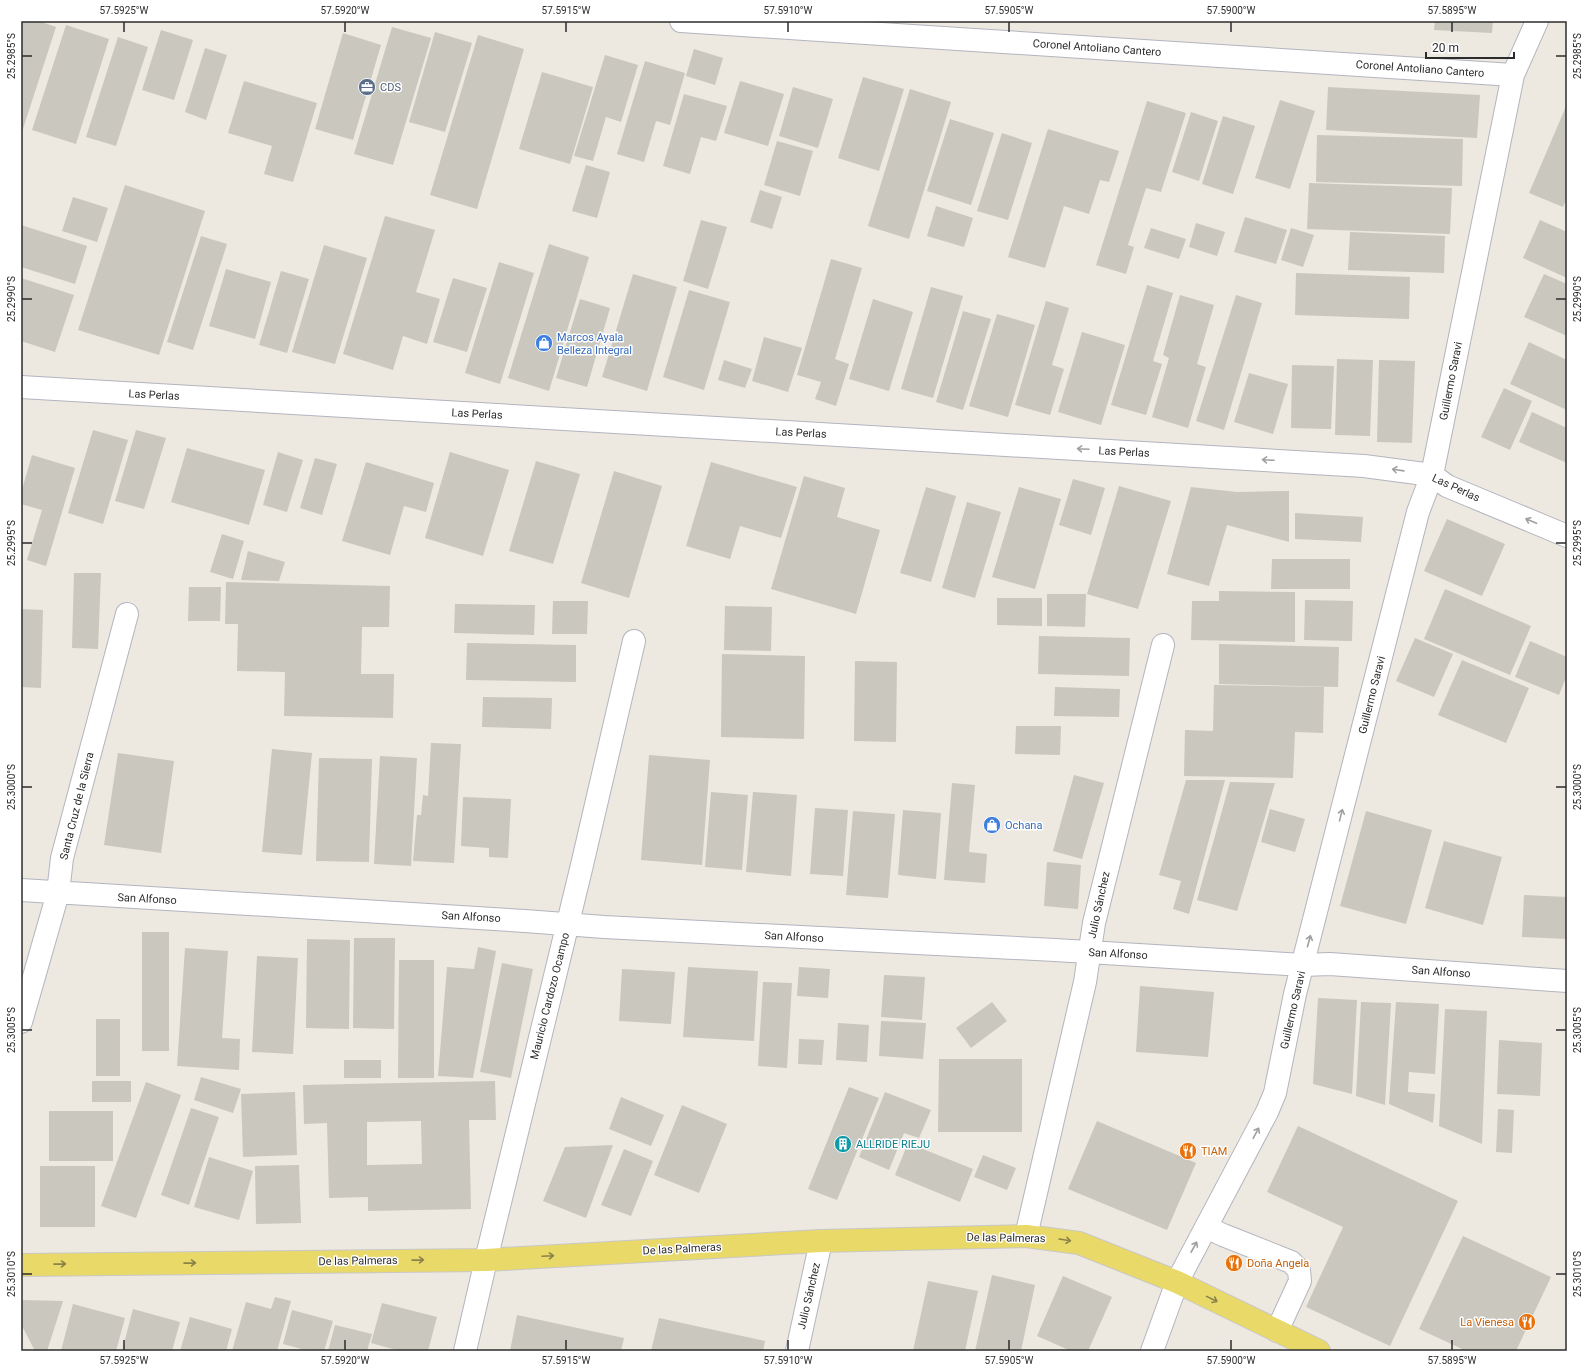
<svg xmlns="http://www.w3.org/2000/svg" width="1588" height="1372" font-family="Roboto,sans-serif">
<rect width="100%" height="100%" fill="#ede9e0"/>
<path fill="#c9c7be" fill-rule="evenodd" d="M21,21h18l17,6 -35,108z
M1435,21h58l-1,12 -58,-3z
M66,25l43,14 -33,105 -44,-14z
M392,27l39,11 -38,127 -39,-11z
M161,30l32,10 -19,60 -32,-10z
M435,32l37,11 -27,89 -36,-10z
M343,33l38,12 -28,95 -38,-11z
M478,35l46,14 -47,160 -47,-14z
M118,37l30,10 -32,99 -30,-9z
M205,48l22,7 -21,65 -21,-8z
M694,49l29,9 -8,27 -29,-9z
M605,55l33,10 -17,57 -15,-5 -13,44 -19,-5z
M645,61l40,12 -15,52 -14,-4 -12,41 -27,-8z
M542,72l51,15 -23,77 -51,-15z
M863,77l41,12 -25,82 -41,-13z
M244,81l73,22 -24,79 -29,-8 8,-28 -44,-13z
M740,81l44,13 -16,52 -44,-13z
M793,87l40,12 -15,49 -39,-12z
M1328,87l152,8 -3,43 -151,-8z
M910,89l41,13 -42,137 -41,-13z
M684,94l43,12 -11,35 -15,-4 -11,37 -27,-8z
M1280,100l35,11 -25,78 -35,-11z
M1147,101l39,12 -25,79 -15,-4 -18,57 6,2 -8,27 -30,-9z
M1567,104v94l-4,9 -34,-14z
M1191,112l27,9 -19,60 -27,-9z
M1223,116l32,10 -22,68 -31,-10z
M950,119l44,14 -23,72 -44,-14z
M1048,129l71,22 -10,31 -9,-2 -11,34 -25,-8 -19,62 -37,-11z
M1002,133l30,10 -24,77 -31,-9z
M1317,135l146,4 -1,47 -146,-4z
M777,141l36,10 -13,45 -36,-11z
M586,165l24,7 -13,46 -25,-7z
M1309,183l143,5 -2,46 -143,-5z
M125,185l80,26 -46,144 -81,-25z
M760,190l22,7 -10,32 -22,-7z
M73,197l35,11 -11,34 -35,-11z
M936,206l37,12 -9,29 -37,-11z
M385,216l50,14 -19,62 24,7 -13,45 -24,-8 -10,34 -50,-16z
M1245,217l42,13 -11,34 -42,-12z
M701,220l26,7 -19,62 -25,-8z
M1540,220l27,12v46l-44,-20z
M1196,223l29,9 -8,24 -28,-9z
M21,225l66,21 -12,38 -54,-17z
M1151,228l35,11 -7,20 -35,-11z
M1291,228l23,7 -11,32 -22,-7z
M1350,232l95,4 -1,37 -96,-3z
M201,236l26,8 -34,106 -26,-8z
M549,244l40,13 -40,134 -41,-13z
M324,245l43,13 -32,106 -43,-12z
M831,259l31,9 -27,91 14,5 -13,42 -21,-7 6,-17 -24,-7z
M499,262l35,11 -34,111 -35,-11z
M226,269l45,13 -16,57 -46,-13z
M281,271l28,8 -22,74 -28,-8z
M1296,273l114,4 -1,42 -114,-4z
M633,274l44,13 -30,104 -45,-14z
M1544,274l23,10v52l-43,-19z
M21,278l53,17 -19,57 -34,-11z
M453,278l34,10 -20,64 -34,-10z
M1147,285l26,8 -20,68 9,3 -16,51 -35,-10z
M931,287l32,9 -30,102 -32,-9z
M689,290l41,12 -26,88 -41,-13z
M1180,295l34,10 -17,59 9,3 -18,61 -36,-11 17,-59 -6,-3z
M1236,295l26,8 -38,127 -28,-9z
M580,299l30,9 -23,79 -31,-9z
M873,299l40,13 -24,79 -40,-12z
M1046,301l23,7 -17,57 12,4 -14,46 -35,-10z
M963,311l28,8 -28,91 -27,-8z
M997,314l38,11 -27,92 -39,-11z
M1082,332l43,13 -24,80 -43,-13z
M764,337l38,11 -14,44 -36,-11z
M1529,342l38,18v50l-57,-26z
M1337,359l36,1 -3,76 -35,-1z
M724,360l28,9 -7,19 -27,-8z
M1379,360l36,1 -3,82 -35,-1z
M1292,365l42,1 -3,63 -40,-1z
M1249,373l39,11 -15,50 -39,-12z
M1504,388l28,13 -22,49 -29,-13z
M1532,412l35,16v35l-48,-21z
M93,430l35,10 -25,84 -35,-11z
M136,430l30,8 -22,71 -29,-8z
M187,448l78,22 -16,55 -78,-23z
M278,452l25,8 -16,52 -24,-7z
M450,452l59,18 -26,86 -58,-18z
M32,455l43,13 -29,98 -19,-6 15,-50 -21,-6v-11z
M315,458l22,6 -15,51 -22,-7z
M536,461l44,13 -27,90 -44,-13z
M366,462l68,21 -8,29 -22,-6 -14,49 -48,-14z
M711,462l86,25 -16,51 -41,-12 -10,33 -44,-13z
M614,471l48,15 -33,112 -48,-15z
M804,476l41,12 -8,29 43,13 -24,84 -85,-25z
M1073,479l32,9 -14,47 -32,-10z
M1119,486l52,15 -33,108 -51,-15z
M926,487l30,9 -25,86 -31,-9z
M1019,487l42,12 -26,90 -43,-12z
M1191,487l46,5 52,-1v51l-62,-17 -18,61 -42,-12z
M967,502l34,10 -26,86 -33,-10z
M1295,513l68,4 -2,25 -66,-3z
M1447,519l58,25 -23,52 -58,-25z
M222,534l22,7 -11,38 -23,-7z
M248,551l37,11 -6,19 -38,-1z
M1272,559h78v30h-79z
M74,573h27l-3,76 -26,-1z
M226,582l164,4 -1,41h-27l-1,47h33l-1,44 -109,-2 1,-44 -48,-1 1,-47h-13z
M189,587h32l-1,34h-32z
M1445,589l86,37 -21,49 -86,-36z
M1219,591l76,1v50l-104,-2 1,-39h27z
M1047,594h39l-1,33 -38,-1z
M997,598h45v28l-45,-1z
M1305,600l48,1 -1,40 -48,-1z
M553,601h35l-1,33h-35z
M455,604l80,1 -1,30 -80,-2z
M725,606l47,1 -1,44 -47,-1z
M21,609l22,1 -2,78 -20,-1z
M1039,636l91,2 -1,38 -91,-2z
M1415,638l38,16 -19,43 -38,-16z
M1530,641l37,16v18l-8,20 -44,-18z
M467,643l109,2v37l-110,-2z
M1219,644l120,3 -1,40 -119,-3z
M722,654l83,2 -1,83 -83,-2z
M1462,660l67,28 -23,55 -68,-28z
M855,661l42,1 -1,80 -42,-1z
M1214,685l110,2 -1,46 -28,-1 -2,46 -109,-2 1,-46 28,1z
M1055,687l65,2 -1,28 -65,-1z
M483,697l69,1 -1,31 -69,-2z
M1016,726h45l-1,29 -45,-1z
M431,743l30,1 -7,119 -41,-2 4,-46h4l2,-20 5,1z
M272,749l40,4 -10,102 -40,-3z
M118,753l56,8 -13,92 -57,-8z
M649,755l61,5 -8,105 -61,-5z
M380,756l37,2 -6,108 -37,-2z
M319,758l53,1 -3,103 -53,-1z
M1074,775l30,8 -22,76 -29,-8z
M1186,780h39l-36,134 -16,-5 8,-28 -22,-6z
M1230,782l45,1 -38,128 -40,-11z
M952,783l23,2 -6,67 18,2 -2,29 -41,-3z
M711,792l37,3 -6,75 -37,-3z
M753,792l44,3 -6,81 -45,-4z
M463,797l48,2 -3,59 -19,-1v-9l-28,-2z
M815,808l33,2 -5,66 -33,-2z
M1270,809l35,10 -10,33 -34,-10z
M903,810l38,3 -5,66 -38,-4z
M853,811l42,3 -7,84 -42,-3z
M1366,811l66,19 -26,94 -66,-18z
M1444,841l58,16 -19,68 -58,-17z
M1047,862l34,3 -3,44 -34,-3z
M1524,895l43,2v42l-45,-2z
M142,932h27v119h-27z
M354,938h41l-1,91 -41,-1z
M307,939l43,1 -1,89 -43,-1z
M478,947l18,4 -23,127 -35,-2 9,-109 27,2z
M185,948l43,3 -6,87 18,1 -1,31 -62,-4z
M257,956l41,2 -5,96 -41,-2z
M399,960h35v118h-36z
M502,963l31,6 -22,109 -31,-6z
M688,967l70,4 -4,70 -71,-4z
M799,967l31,2 -2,29 -31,-2z
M622,969l53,3 -4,52 -52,-3z
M884,975l41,2 -3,43 -41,-3z
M763,982l29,1 -5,85 -29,-2z
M1140,986l74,6 -6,65 -72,-5z
M1318,998l39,2 -5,94 -39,-10z
M992,1002l15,19 -36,27 -15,-20z
M1361,1002l30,1 -6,102 -29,-9z
M1396,1002l43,2 -4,70 -26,-2 -1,20 27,2 -2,29 -44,-19z
M1445,1009l42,2 -5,133 -43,-18z
M96,1019h24v57h-24z
M881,1021l45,2 -3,36 -44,-3z
M838,1023l31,2 -2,37 -31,-2z
M799,1039l25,1 -2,25 -24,-1z
M1499,1040l43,3 -2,53 -43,-2z
M939,1059h83v73h-84z
M344,1060h37v18h-37z
M201,1077l40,12 -8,24 -39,-13z
M92,1081h39v21h-39z
M495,1081l1,39h-27l2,89 -103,2v-14l-39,1 -2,-75 -23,1 -1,-39zM421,1121l1,43 -55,1v-43z
M146,1082l35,13 -45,123 -35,-12z
M849,1087l30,11 -42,102 -29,-11z
M295,1092l2,63 -54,2 -2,-63z
M885,1092l46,18 -12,28 -15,-5 -15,37 -30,-13z
M621,1097l43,18 -13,31 -42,-17z
M682,1105l45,19 -28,69 -45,-18z
M191,1108l28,9 -30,88 -28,-10z
M1498,1109l16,1 -2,43 -16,-1z
M49,1111h64v50h-64z
M1097,1121l99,42 -29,67 -99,-41z
M1298,1126l160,75 -68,145 -84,-39 37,-80 -76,-35z
M908,1143l65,26 -13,33 -65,-27z
M613,1145l-27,73 -43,-17 22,-54z
M624,1149l29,12 -22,55 -30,-11z
M983,1155l33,13 -9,22 -33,-13z
M209,1157l44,14 -14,49 -45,-13z
M299,1165l2,58 -45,1 -1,-58z
M40,1166h55v61h-55z
M1463,1236l88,41 -35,74h-55l1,-2 -43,-20z
M992,1275l43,10 -14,66h-46z
M1063,1276l49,21 -24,54h-17l-34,-15z
M928,1281l50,10 -13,60h-52z
M275,1297l16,4 -14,50h-45l14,-49 25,7z
M21,1300l42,1 -16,50h-12l-14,-27z
M382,1303l55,14 -9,34h-28l-29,-8z
M73,1304l52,14 -9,33h-55z
M133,1309l47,13 -8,29h-50z
M292,1310l41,11 -9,30h-15l-26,-7z
M517,1315l107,23 -3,13h-111z
M190,1317l42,12 -6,22h-46z
M659,1318l106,23 -2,10h-112z
M335,1325l37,9 -5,17h-39z"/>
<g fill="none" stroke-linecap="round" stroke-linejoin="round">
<defs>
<path id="minor" d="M681,21l832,54
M21,387l1343,79 68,9 15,11 120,50
M21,890l504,31 79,6 451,23 248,15 27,-1 237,17
M21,1022l37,-129 4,-35 65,-244
M1206,1227l17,8 68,27 8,8 1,11 -23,50
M1026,1236l59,-254 9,-59 69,-278
M465,1351l21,-91 96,-395 52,-224
M797,1351l24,-110
M1152,1351l25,-69 90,-170 8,-19 20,-99 123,-482 14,-37 81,-400 24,-54"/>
<path id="major" d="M21,1265l465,-5 335,-19 205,-5 53,7 98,39 142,69"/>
</defs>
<use href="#minor" stroke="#b3b4bf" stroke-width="24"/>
<use href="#major" stroke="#c8c8c8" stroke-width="24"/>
<use href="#minor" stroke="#fff" stroke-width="22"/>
<use href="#major" stroke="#e9d969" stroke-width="22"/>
</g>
<defs><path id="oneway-shaft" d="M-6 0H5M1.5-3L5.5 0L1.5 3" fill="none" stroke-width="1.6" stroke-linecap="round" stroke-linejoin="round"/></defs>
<g stroke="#a0a0a0">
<use href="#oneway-shaft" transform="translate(1083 449) rotate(-177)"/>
<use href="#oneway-shaft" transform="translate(1268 460) rotate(-177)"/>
<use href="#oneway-shaft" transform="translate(1398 470) rotate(-172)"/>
<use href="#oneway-shaft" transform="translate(1531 521) rotate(-157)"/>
<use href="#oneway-shaft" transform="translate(1341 815) rotate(-76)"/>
<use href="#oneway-shaft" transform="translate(1309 941) rotate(-75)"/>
<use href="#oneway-shaft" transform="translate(1256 1133) rotate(-62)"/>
<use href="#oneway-shaft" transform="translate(1194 1247) rotate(-61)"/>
</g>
<g stroke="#8a824a">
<use href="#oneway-shaft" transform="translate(1065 1240) rotate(9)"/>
<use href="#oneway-shaft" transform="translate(548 1256) rotate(-3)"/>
<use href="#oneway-shaft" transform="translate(418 1260) rotate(-1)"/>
<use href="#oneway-shaft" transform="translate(190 1263) rotate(-1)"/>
<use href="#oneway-shaft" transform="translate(60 1264) rotate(-1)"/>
<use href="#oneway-shaft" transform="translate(1212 1299) rotate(26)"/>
</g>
<path fill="none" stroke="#2c2c2c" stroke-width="1.5" d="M124,22v10M345,22v10M566,22v10M788,22v10M1009,22v10M1231,22v10M1452,22v10M22,56h10M1556,56h10M22,299h10M1556,299h10M22,543h10M1556,543h10M22,787h10M1556,787h10M22,1030h10M1556,1030h10M22,1274h10M1556,1274h10M124,1340v10M345,1340v10M566,1340v10M788,1340v10M1009,1340v10M1231,1340v10M1452,1340v10"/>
<defs>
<symbol id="office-disc" viewBox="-11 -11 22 22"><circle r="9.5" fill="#5c6f8a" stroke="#fff"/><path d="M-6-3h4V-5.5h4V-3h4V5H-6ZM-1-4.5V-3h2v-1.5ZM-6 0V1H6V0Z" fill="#fff"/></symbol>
<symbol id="shop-disc" viewBox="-11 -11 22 22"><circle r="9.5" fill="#3f7fe0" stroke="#fff"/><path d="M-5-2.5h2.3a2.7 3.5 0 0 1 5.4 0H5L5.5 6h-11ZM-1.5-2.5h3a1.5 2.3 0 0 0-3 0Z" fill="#fff"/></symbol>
<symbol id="building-disc" viewBox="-11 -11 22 22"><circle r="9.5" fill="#0f9aa8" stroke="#fff"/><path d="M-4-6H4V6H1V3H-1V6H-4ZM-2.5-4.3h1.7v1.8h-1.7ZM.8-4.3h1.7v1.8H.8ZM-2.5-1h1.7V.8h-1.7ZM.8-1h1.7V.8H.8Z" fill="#fff"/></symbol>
<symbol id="restaurant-disc" viewBox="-11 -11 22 22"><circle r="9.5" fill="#e8710a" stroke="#fff"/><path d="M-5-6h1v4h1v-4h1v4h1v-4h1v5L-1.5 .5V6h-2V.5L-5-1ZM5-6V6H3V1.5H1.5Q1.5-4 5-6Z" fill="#fff"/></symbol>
</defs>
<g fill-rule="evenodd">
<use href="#office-disc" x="357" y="77" width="20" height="20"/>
<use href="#shop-disc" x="534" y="333" width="20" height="20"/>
<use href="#shop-disc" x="982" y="815" width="20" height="20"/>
<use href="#building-disc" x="833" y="1134" width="20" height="20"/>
<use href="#restaurant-disc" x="1178" y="1141" width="20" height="20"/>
<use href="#restaurant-disc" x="1224" y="1253" width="20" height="20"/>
<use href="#restaurant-disc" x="1517" y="1312" width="20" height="20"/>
</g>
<g text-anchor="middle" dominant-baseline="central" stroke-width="3" stroke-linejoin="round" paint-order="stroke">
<g font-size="11" fill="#2c2c2c" stroke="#fff">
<text transform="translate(1097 48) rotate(4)">Coronel Antoliano Cantero</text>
<text transform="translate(1420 69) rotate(4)">Coronel Antoliano Cantero</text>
<text transform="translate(1451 381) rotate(-79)">Guillermo Saravi</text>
<text transform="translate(154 395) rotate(3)">Las Perlas</text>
<text transform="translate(477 414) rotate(3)">Las Perlas</text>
<text transform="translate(801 433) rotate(3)">Las Perlas</text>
<text transform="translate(1124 452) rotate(3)">Las Perlas</text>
<text transform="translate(1456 488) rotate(25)">Las Perlas</text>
<text transform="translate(1372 695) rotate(-76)">Guillermo Saravi</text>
<text transform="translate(77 806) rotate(-76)">Santa Cruz de la Sierra</text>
<text transform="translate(147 899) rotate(3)">San Alfonso</text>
<text transform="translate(1099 905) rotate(-78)">Julio Sánchez</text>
<text transform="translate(471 917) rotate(3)">San Alfonso</text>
<text transform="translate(794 937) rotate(3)">San Alfonso</text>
<text transform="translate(1118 954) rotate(3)">San Alfonso</text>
<text transform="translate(1441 972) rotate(4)">San Alfonso</text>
<text transform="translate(550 996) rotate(-76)">Mauricio Cardozo Ocampo</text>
<text transform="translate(1293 1010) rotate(-77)">Guillermo Saravi</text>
<text transform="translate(1006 1238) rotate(1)">De las Palmeras</text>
<text transform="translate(682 1249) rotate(-3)">De las Palmeras</text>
<text transform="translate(358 1261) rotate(-1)">De las Palmeras</text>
<text transform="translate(809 1296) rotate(-77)">Julio Sánchez</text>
</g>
<g font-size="11" fill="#4e5e75" stroke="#fff" text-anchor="start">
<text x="380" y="87">CDS</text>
</g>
<g font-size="11" fill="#366cbe" stroke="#fff" text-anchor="start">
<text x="557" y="337">Marcos Ayala<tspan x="557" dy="13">Belleza Integral</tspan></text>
<text x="1005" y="825">Ochana</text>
</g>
<g font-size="11" fill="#0d838f" stroke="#fff" text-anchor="start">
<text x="856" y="1144">ALLRIDE RIEJU</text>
</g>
<g font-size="11" fill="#c56008" stroke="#fff" text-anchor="start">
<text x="1201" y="1151">TIAM</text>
<text x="1247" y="1263">Doña Angela</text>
<text x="1514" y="1322" text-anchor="end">La Vienesa</text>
</g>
</g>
<rect width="1588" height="1372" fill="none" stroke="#ffffff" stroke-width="44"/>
<path d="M1426 52v6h88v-6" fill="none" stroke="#2c2c2c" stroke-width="2"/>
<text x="1432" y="52" font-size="12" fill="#2c2c2c" stroke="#ffffff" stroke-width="3" paint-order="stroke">20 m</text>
<rect x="22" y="22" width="1544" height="1328" fill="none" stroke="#2c2c2c" stroke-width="1.5"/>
<g font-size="10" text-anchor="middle" fill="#2c2c2c">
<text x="124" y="14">57.5925°W</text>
<text x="345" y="14">57.5920°W</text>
<text x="566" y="14">57.5915°W</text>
<text x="788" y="14">57.5910°W</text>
<text x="1009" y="14">57.5905°W</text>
<text x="1231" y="14">57.5900°W</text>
<text x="1452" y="14">57.5895°W</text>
<text transform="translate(11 56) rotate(-90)" y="4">25.2985°S</text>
<text transform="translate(1577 56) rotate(-90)" y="4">25.2985°S</text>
<text transform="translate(11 299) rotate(-90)" y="4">25.2990°S</text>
<text transform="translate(1577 299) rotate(-90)" y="4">25.2990°S</text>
<text transform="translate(11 543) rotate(-90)" y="4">25.2995°S</text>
<text transform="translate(1577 543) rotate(-90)" y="4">25.2995°S</text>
<text transform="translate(11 787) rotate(-90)" y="4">25.3000°S</text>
<text transform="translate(1577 787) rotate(-90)" y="4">25.3000°S</text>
<text transform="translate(11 1030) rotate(-90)" y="4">25.3005°S</text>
<text transform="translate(1577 1030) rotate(-90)" y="4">25.3005°S</text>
<text transform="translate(11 1274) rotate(-90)" y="4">25.3010°S</text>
<text transform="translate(1577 1274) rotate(-90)" y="4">25.3010°S</text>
<text x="124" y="1364">57.5925°W</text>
<text x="345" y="1364">57.5920°W</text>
<text x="566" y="1364">57.5915°W</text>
<text x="788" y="1364">57.5910°W</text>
<text x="1009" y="1364">57.5905°W</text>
<text x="1231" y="1364">57.5900°W</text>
<text x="1452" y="1364">57.5895°W</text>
</g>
</svg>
